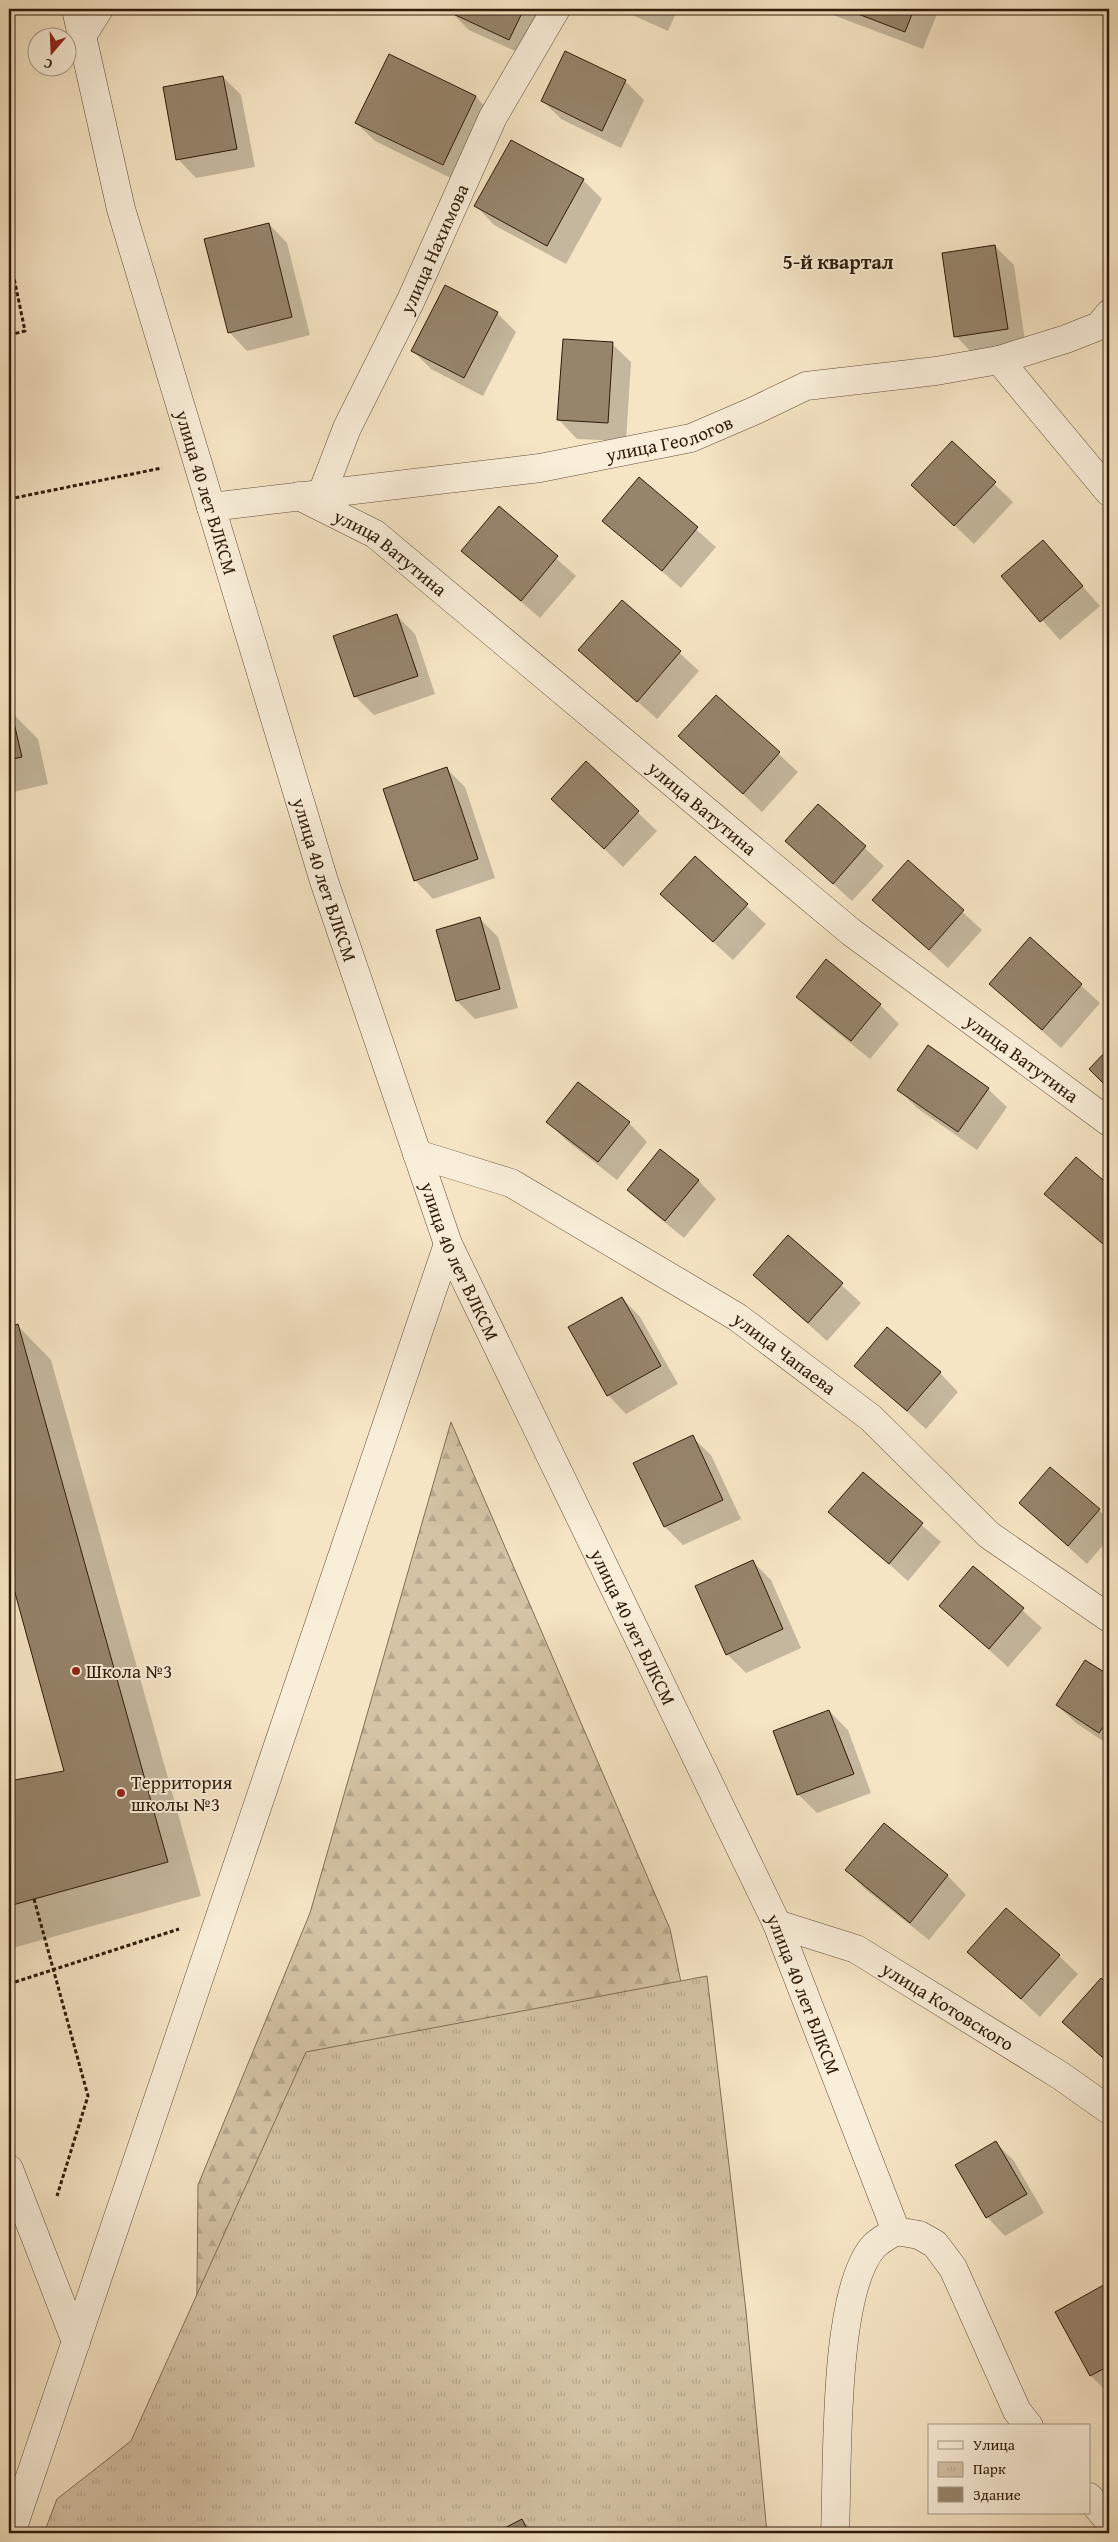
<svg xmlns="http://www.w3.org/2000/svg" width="1118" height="2542" font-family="'Gentium Book Plus',serif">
<defs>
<pattern id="forest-firs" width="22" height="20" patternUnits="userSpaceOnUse" patternTransform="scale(1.25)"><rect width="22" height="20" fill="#d4c3a5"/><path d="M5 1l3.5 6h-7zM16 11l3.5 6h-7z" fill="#b6a78d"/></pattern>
<pattern id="park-tufts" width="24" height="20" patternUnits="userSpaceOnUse" patternTransform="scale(1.25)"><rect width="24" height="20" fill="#d4c3a5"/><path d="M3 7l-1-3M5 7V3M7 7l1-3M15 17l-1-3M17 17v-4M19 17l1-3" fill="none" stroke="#b6a78d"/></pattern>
</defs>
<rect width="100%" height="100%" fill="#f6e5c5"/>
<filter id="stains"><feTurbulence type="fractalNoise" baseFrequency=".004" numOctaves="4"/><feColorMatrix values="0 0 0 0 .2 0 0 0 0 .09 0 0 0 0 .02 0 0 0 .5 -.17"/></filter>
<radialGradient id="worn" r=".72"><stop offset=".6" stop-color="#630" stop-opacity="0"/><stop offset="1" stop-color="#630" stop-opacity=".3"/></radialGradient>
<path fill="url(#forest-firs)" stroke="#826f57" d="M451,1422l219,507 25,121 -500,429 3,-294 112,-272z"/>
<path fill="url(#park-tufts)" stroke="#826f57" d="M707,1976l39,335 21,222h-723l13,-34 74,-58 175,-389z"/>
<path fill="#0003" d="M452,9h99l-23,48 -59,-27 -18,-18z
M619,9h59l-10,22z
M817,9h122l-16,40z
M389,55l87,42 18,19 -33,67 -86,-42 -19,-18z
M223,77l18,18 14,72 -59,11 -18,-19z
M625,81l19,19 -23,48 -60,-29 -19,-19z
M511,141l72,39 19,19 -36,65 -72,-39 -18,-19z
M269,224l18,19 23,92 -63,16 -18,-19z
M995,246l19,19 12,83 -52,7 -18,-19z
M497,313l19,19 -33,64 -52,-27 -18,-18z
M612,344l19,18 -5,79 -49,-2 -18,-19z
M952,443l61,59 -39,42 -43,-41z
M639,479l77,68 -35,41 -77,-67z
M499,508l77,68 -36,42 -77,-67z
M1043,542l57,64 -40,34 -57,-64z
M623,601l76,70 -42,48 -77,-69z
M397,616l18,18 20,60 -61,21 -19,-19z
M716,696l82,76 -36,40 -82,-76z
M9,712h2l27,27 10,45 -39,9z
M586,763l71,68 -34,36 -52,-50z
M446,768l19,19 30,91 -62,21 -18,-19z
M818,805l66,61 -32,35 -66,-60z
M695,858l71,66 -33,36 -53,-48z
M908,862l74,68 -34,38 -74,-68z
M480,919l18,18 20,71 -43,11 -18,-18 -19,-71z
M1030,939l70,64 -39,45 -71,-64z
M826,961l54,44 19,19 -29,35 -54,-44 -19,-19z
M898,1089h90l19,18 -30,43 -60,-42z
M548,1122l81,1 18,19 -30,38 -51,-40z
M1076,1159l33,28v63l-63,-56z
M698,1180l18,19 -32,39 -37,-30 -19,-18z
M788,1236l73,67 -34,38 -73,-66z
M622,1298l18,19 38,67 -52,30 -18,-19z
M17,1325l34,35 150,536 -192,53v-167l57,-10 -57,-205v-239z
M856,1366l84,7 18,19 -32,37z
M692,1437l19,18 30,64 -58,26 -18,-18z
M863,1474l78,68 -33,39 -78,-69z
M1020,1503l79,7 10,10v18l-22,26z
M753,1562l18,18 30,68 -55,25 -19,-19z
M974,1567l68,61 -34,39 -68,-61z
M1086,1661l23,16v68l-33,-22 -19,-18z
M829,1711l19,19 23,63 -54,20 -19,-19z
M884,1825l64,51 18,19 -37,45 -64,-51 -18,-19z
M969,1952l90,4 19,18 -38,43z
M1101,1980l8,7v77l-45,-42z
M996,2143l18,18 30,52 -39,23 -18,-19z
M1109,2284v110l-18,-18 -34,-64z
M522,2520l13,13h-37z"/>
<path fill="#96846b" stroke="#2f1b09" d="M451,9h73l-15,31 -60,-28z
M845,9h69l-9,23z
M565,51l61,29 -24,51 -61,-30z
M389,54l87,42 -33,69 -88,-42z
M223,76l14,73 -61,11 -13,-73z
M511,140l73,39 -37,67 -73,-40z
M269,223l23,94 -64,16 -24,-94z
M995,245l13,84 -54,8 -12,-84z
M445,285l53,27 -34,66 -53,-27z
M563,339l50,3 -5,81 -51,-3z
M952,441l44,41 -42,44 -43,-41z
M639,477l59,50 -36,44 -60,-50z
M499,506l59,50 -37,45 -60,-50z
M1043,540l40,46 -43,36 -39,-46z
M622,600l59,51 -44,51 -59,-52z
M397,614l21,62 -64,21 -21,-61z
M716,695l64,57 -37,42 -65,-58z
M11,710l11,47 -13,3v-49z
M586,761l53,50 -35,38 -53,-50z
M447,767l31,92 -64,22 -31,-92z
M818,804l48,42 -33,38 -48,-43z
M695,856l53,48 -35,38 -53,-48z
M908,860l56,50 -35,40 -57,-50z
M480,917l20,72 -44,12 -20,-71z
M1030,937l52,47 -40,46 -53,-46z
M826,959l55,45 -30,37 -55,-44z
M928,1045l61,43 -31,44 -61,-42z
M1109,1048v41l-20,-20z
M578,1082l52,40 -32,40 -52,-40z
M660,1149l39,31 -34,41 -38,-31z
M1076,1157l33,28v64l-65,-55z
M788,1235l55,48 -35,40 -55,-48z
M622,1297l39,69 -54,30 -39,-69z
M18,1324l150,538 -159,44v-125l55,-10 -55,-200v-244z
M887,1327l54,45 -34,39 -53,-45z
M693,1435l30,65 -59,27 -31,-64z
M1050,1467l50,42 -32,37 -49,-43z
M863,1472l60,51 -34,41 -61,-52z
M753,1560l30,69 -57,26 -31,-69z
M973,1566l51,42 -35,41 -50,-43z
M1085,1660l24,15v43l-10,15 -43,-28z
M829,1710l25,64 -57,21 -24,-64z
M884,1823l64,52 -38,48 -65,-53z
M1006,1908l54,47 -39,44 -54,-47z
M1101,1978l8,8v77l-47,-41z
M996,2141l31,53 -41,24 -31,-53z
M1109,2282v84l-19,10 -35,-64z
M522,2519l7,14h-34z"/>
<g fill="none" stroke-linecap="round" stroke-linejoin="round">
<defs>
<g id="minor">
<path id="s1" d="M76,9l45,200 203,672 124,363 329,680 119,307 23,4 16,9 18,24 64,143 12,15"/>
<path d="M82,36l17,-27"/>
<path d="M999,360l110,132"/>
<path id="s2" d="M322,493l25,-65 64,-128 82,-183 63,-108"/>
<path id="s3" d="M299,496l76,38 476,398 258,190"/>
<path id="s4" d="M211,507l329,-39 151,-30 65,-28 50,-24 130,-15 63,-11 67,-21 33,-13 10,-12"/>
<path id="s5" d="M417,1154l94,29 226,134 134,101 118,117 120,83"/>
<path id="s6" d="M777,1924l79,25 205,127 48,34"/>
<path d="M9,2169l67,173"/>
<path d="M1089,2497l20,24"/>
<path d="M11,2533l437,-1289"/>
<path d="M835,2533c3,-64 -3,-241 39,-287 6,-6 15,-11 22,-15"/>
</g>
</defs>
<use href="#minor" stroke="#614e38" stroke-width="29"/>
<path stroke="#2f1b09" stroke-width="3" stroke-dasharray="4 2.5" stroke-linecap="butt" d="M9,254l16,77 -16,4
M9,499l153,-31
M34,1899l54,197 -31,100
M9,1984l170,-55"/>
<use href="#minor" stroke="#f9eed9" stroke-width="28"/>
</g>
<g fill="#8f2418" stroke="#f9eed9" stroke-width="2">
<circle cx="76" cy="1671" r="5"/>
<circle cx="121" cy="1793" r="5"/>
</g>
<g text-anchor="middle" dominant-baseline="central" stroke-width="4" stroke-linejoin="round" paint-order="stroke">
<g font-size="19" fill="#2f1b09" stroke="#f9eed9">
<text stroke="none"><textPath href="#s2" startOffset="269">улица Нахимова</textPath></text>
<text stroke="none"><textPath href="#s4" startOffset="464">улица Геологов</textPath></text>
<text stroke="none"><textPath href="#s1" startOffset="501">улица 40 лет ВЛКСМ</textPath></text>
<text stroke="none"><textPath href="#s3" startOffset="108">улица Ватутина</textPath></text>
<text stroke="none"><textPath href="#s3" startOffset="512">улица Ватутина</textPath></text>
<text stroke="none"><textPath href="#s1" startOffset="906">улица 40 лет ВЛКСМ</textPath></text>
<text stroke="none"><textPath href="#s3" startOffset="918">улица Ватутина</textPath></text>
<text stroke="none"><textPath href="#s1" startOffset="1311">улица 40 лет ВЛКСМ</textPath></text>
<text stroke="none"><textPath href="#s5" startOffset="421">улица Чапаева</textPath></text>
<text stroke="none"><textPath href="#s1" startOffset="1716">улица 40 лет ВЛКСМ</textPath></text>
<text stroke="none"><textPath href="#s1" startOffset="2121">улица 40 лет ВЛКСМ</textPath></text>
<text stroke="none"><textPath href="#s6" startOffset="191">улица Котовского</textPath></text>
</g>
<g font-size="19" fill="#2f1b09" stroke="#f9eed9" text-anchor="start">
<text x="86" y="1671">Школа №3</text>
<text x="131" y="1782">Территория<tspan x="131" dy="22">школы №3</tspan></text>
</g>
<g font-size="20" font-weight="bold" fill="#2f1b09" stroke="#f9eed9">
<text x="838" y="261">5-й квартал</text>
</g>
</g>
<rect width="1118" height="2542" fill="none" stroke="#f6e5c5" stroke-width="30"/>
<rect x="10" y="10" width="1098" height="2522" fill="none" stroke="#2f1b09" stroke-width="2.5"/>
<rect x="15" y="15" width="1088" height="2512" fill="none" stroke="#2f1b09"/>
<rect x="928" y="2424" width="162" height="90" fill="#f9eed9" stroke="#a89a86"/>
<rect x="938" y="2441" width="25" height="8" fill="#f9eed9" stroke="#a89a86"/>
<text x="973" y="2450" font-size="15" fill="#2f1b09">Улица</text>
<rect x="938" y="2462" width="25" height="15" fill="url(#park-tufts)" stroke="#a89a86"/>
<text x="973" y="2474" font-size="15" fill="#2f1b09">Парк</text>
<rect x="938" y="2487" width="25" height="15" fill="#96846b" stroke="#a89a86"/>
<text x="973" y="2500" font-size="15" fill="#2f1b09">Здание</text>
<g transform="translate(52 52) rotate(199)"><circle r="24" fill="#f9eed9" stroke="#a89a86"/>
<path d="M0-4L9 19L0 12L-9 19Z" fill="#8f2418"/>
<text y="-8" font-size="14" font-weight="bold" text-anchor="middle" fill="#2f1b09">С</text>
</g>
<rect width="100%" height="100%" filter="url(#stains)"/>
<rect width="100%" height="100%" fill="url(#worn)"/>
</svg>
